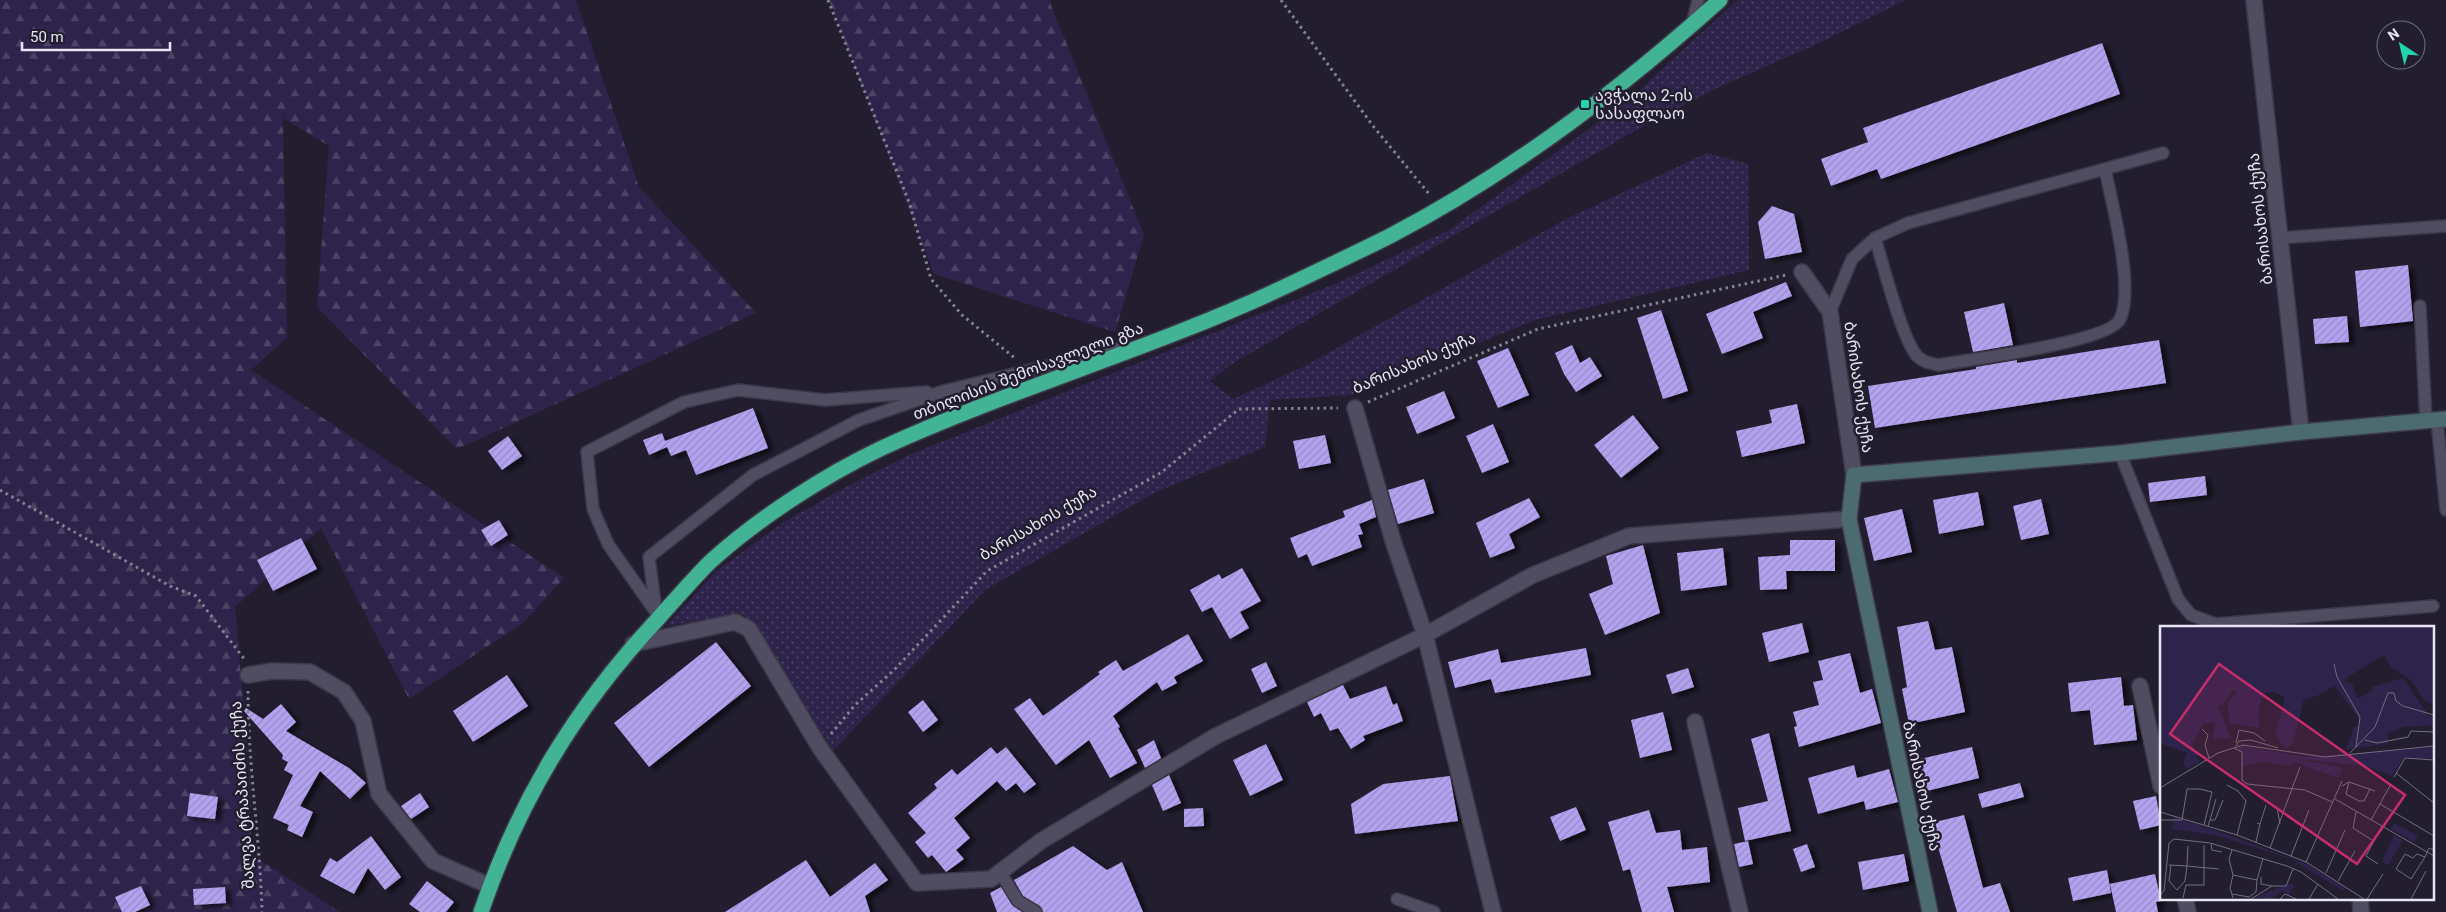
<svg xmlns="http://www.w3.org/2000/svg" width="2446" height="912" font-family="Roboto,'Noto Sans Georgian',sans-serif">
<defs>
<pattern id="grass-dots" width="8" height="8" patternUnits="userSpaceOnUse" patternTransform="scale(1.25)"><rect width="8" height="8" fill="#2e244b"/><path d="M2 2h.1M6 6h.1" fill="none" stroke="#4c4465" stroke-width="1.8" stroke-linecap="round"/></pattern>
<pattern id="forest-firs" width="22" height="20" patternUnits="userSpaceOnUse" patternTransform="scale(1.25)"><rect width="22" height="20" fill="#2e244b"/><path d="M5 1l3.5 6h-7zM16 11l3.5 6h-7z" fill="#4c4465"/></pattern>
<pattern id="building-hatch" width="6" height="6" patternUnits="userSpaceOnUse" patternTransform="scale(1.25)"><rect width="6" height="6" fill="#b3a2ef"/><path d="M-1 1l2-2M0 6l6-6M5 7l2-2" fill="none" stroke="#988bc6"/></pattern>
<filter id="shadow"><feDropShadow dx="5.5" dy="3" stdDeviation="2.5" flood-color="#0009"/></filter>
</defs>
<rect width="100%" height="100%" fill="#221e30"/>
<path fill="url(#grass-dots)" d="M1737,0h169l-89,44 -98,43 -81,42 -408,236 -20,16 23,18 72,-33 259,-146 143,-67 41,11 1,106 -214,50 -184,75 -81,5 -5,47 -111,46 -169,97 -152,161 -78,-127 -30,-7 -59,9 50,-55 68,-49 62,-35 61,-31 86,-35 342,-137 114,-54 180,-130z"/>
<path fill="url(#forest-firs)" d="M0,0h576l63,187 117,126 -299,136 -140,-142 12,-161 -46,-28 4,220 -36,32 313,208 -40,44 -115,77 -88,-171 -86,79 16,186v61l89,58h-340z
M829,0h220l95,235 -29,97 -181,-58z"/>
<path fill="url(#building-hatch)" filter="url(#shadow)" d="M2102,43l18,51 -239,85 -4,-10 -46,17 -10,-27 47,-17 -5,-14z
M1772,206l22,8 8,38 -37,7 -7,-37z
M2408,265l5,56 -53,6 -5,-56z
M1786,282l6,14 -39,16 10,26 -41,16 -16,-40z
M2004,303l9,42 -40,7 -9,-40z
M1661,310l27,81 -25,8 -26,-81z
M2347,316l2,26 -34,2 -2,-25z
M2159,340l7,43 -291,45 -7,-42 108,-17v-2l41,-7v3z
M1572,345l8,18 10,-6 12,19 -26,16 -12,-18 -9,-21z
M1508,348l21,47 -31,13 -21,-47z
M1444,391l11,27 -38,16 -11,-27z
M1797,404l8,39 -63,14 -6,-26 36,-8 -3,-13z
M753,408l15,40 -72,27 -10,-25 -15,6 -4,-9 -18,8 -6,-15 19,-7 3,8z
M1633,415l26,33 -38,30 -27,-33z
M1493,424l16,38 -27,11 -16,-37z
M1325,435l6,28 -32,6 -6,-28z
M508,436l14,20 -20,14 -14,-19z
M2205,476l2,19 -57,7 -2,-19z
M1424,479l10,34 -36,11 -10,-34z
M1978,492l6,33 -45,9 -6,-34z
M1529,498l11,19 -31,17 6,14 -25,10 -14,-35z
M2041,499l8,35 -28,6 -8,-34z
M1372,500l4,17 -17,7 4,10 -5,1 4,12 -50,19 -5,-12 -9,4 -8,-20 55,-21 -2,-6z
M1902,509l10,43 -38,9 -10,-43z
M499,520l9,15 -17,11 -10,-16z
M301,538l16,31 -44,22 -16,-31z
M1790,540h45v31h-49l1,18 -27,1 -2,-33 32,-2z
M1643,545l17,68 -55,22 -16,-41 24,-10 -7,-28z
M1723,548l4,37 -46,6 -4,-38z
M1242,568l19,33 -21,11 9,16 -19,11 -18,-32 -10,5 -12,-22 29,-16 3,5z
M1928,621l7,29 17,-3 13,65 -56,12 -7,-35 5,-2 -10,-60z
M1802,623l7,29 -40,10 -7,-29z
M1188,634l15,27 -29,16 3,6 -15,8 -5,-9 -44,34 7,11 -2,1 19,35 -27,15 -21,-38 -33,25 -42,-56 16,-11 13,18 57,-42 -2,-2 18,-12 7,11z
M716,642l35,44 -102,81 -35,-44z
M1586,648l5,27 -96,18 -4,-14 -36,9 -7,-26 50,-13 3,14z
M1850,653l10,40 12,-4 9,34 -82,24 -5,-20 3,-1 -4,-14 26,-7 -6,-23 10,-2 -5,-19z
M1266,662l11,24 -15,7 -11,-24z
M1688,668l6,19 -22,7 -6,-19z
M507,675l21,31 -55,36 -20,-31z
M2121,677l3,29 9,-1 4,35 -43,5 -4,-35 -19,2 -3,-29z
M1343,685l7,14 36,-13 7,19 4,-2 6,18 -40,15 2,4 -14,9 -13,-21 -8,3 -9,-18 -7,4 -7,-15z
M923,700l15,20 -15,12 -15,-20z
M281,704l15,18 -10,9 63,37 17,15 -16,16 -30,-28 -20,35 13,6 -11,25 -15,-7 2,-5 -16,-7 20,-43 -9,-5 4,-8 -6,-3 1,-4 -39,-44 2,-3 17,11z
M1663,712l9,38 -32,8 -9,-38z
M1769,733l22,98 -46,10 -7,-33 30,-7 -17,-62z
M1154,740l7,18 -16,10 -8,-18z
M1266,744l17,36 -33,16 -17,-36z
M991,747l6,7 9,-7 30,37 -12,9 -8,-10 -10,8 -9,-10 -43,37 16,20 -14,12 8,9 -18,13 -14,-17 -4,3 -13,-16 11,-9 -18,-20 29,-25 -3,-4 18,-15 5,6z
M1972,747l7,31 -52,13 -7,-32z
M1854,765l3,13 32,-9 9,33 -32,8 -2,-9 -46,13 -10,-36z
M1169,775l12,28 -18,8 -11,-26z
M1450,776l8,45 -103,13 -4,-30 32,-20z
M2020,783l4,14 -42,11 -4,-14z
M190,793l28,4 -3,22 -28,-3z
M420,793l9,14 -18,12 -10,-13z
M2156,796l5,29 -21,5 -7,-29z
M1576,807l10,23 -26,11 -10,-24z
M1203,808l1,18 -20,1v-18z
M1649,810l7,23 24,-3 2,20 25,-3 3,35 -43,5 7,25h-32l-12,-43 -7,2 -15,-49z
M1964,815l19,73 17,-5 10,29h-53l-26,-89z
M371,836l30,41 -16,13 -17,-22 -14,26 -34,-18 10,-18 7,4z
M1748,841l5,23 -14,3 -5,-23z
M1807,844l8,23 -14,5 -8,-23z
M1073,846l34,24 15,-8 21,50h-100l-3,-6 -17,-10 -9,-16z
M1904,854l5,27 -46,9 -5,-28z
M806,860l24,37 45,-34 13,17 -23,16 5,16h-145z
M2107,870l4,23 -38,8 -5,-23z
M2155,874l6,27 -5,1 2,10h-42l-6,-28z
M427,881l27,21 -8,10h-26l-11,-8z
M141,886l9,19 -15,7h-13l-7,-15z
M225,887l1,16 -32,2 -1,-16z
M1001,887l11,18 10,7h-25l-7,-19z"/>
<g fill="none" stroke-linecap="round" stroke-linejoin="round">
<defs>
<path id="lane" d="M1692,25l6,-25
M1875,238c8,26 27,101 42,118 6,6 12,7 21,9 29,-5 172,-23 182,-46 15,-30 -8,-115 -15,-150
M2279,238l167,-12
M2420,306l6,114
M1830,312l22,-53 23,-21 33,-15 255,-70
M2437,420l9,90
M2120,453l58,146 13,16 25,9 217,-18
M655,611l-47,-67 -15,-35 -6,-57 97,-50 54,-12 87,10 102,-8
M659,618l-3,-6 -7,-55 104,-82 106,-55 85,-29 177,-43
M1000,872l18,29 18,11
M1397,899l37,13"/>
<path id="street" d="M2254,1l47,431
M1802,272l28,40 24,163
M1355,408l38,133 32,94 68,277
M633,644l102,-22 14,7 71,119 97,135 74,-4 50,-38 175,-105 209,-101 108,-60 96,-39 220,-17
M248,675l24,-4 38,1 34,20 19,29 16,73 54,67 57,25
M2140,686l21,100
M1695,722l45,190
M2185,898l3,14
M2360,898l1,14"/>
<path id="secondary" d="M1930,912l-81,-393 5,-44 266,-22 181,-21 145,-13"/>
<path id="highway" d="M481,912c38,-112 95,-205 175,-291 18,-20 35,-40 54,-59 47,-43 115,-87 172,-114 131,-60 270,-99 400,-160 36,-17 72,-34 108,-52 119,-62 230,-146 330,-236"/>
</defs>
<use href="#lane" stroke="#3c3948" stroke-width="14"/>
<use href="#street" stroke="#3c3948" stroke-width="18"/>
<use href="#secondary" stroke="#3c3948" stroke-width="18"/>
<use href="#highway" stroke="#3c3948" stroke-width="18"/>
<path stroke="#858292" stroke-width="3" stroke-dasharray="2.5 4" stroke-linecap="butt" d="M828,0l81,202 22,77 31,36 54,44
M1281,0l92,126 57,69
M1368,402l170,-73 248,-54
M0,490l170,96 26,10 49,64
M248,691c0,74 12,147 14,221
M831,734l24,-29 39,-35 93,-99 175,-99 77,-63 99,-1"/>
<use href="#lane" stroke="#504c61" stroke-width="11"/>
<use href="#street" stroke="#504c61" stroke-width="15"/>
<use href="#secondary" stroke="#4c6b71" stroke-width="15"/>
<use href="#highway" stroke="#43b396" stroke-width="15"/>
</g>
<rect fill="#23d5af" stroke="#221e30" stroke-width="2" x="1580" y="99" width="10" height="10" rx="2.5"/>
<g text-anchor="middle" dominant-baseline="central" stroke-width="5" stroke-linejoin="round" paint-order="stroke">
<g font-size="16" fill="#e8e6f3" stroke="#221e30" text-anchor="start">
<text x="1595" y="95">ავჭალა 2-ის<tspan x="1595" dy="18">სასაფლაო</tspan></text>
</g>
<g font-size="16" fill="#e8e6f3" stroke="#221e30">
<text transform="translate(2260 219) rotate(-96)">ბარისახოს ქუჩა</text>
<text transform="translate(1414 363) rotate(-23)">ბარისახოს ქუჩა</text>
<text transform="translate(1028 371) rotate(-21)">თბილისის შემოსავლელი გზა</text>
<text transform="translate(1859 387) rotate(82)">ბარისახოს ქუჩა</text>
<text transform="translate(1038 523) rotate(-30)">ბარისახოს ქუჩა</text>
<text transform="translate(1922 786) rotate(78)">ბარისახოს ქუჩა</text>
<text transform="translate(242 795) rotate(-94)">შალვა ტრაპაიძის ქუჩა</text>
</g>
</g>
<g transform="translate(2160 626)">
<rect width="274" height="274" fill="#221e30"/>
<path d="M83,120l62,11 129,-10v12l-29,-2 -14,19 -24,-10 -76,-8 50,9 2,3 -5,8 -44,-16 -3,4 -29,-4 -20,4 1,-14 -7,-5zM234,197l24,13 -4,6 -23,-13zM57,205l89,33 40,24 -3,3 -52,-32 -75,-24z" fill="#2e244b"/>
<path d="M0,0h274v80l-11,-7 -11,-18 -21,-14 -7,-12 -67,41 -13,3 -11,44 -7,6 -11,-14 10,-38 -11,-5 -11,2 -5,18 2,16 -30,-5 -3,-19 9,-11 -2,-4 -11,16 -5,1 13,32 -18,1 2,-17 -11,1 -12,20 8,19 -13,7 -4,-5 4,-11 -27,-10zM14,191l43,14 -1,4 -44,-6zM234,209l9,5 -15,25 -6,-3zM129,257l5,2 -5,10 -7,-4 -11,8 -15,-2z" fill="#2e244b"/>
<path d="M179,34l7,22 6,2 6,15 14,-9v-3l31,-9 25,37 6,1v9l-29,2 -17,6v10l-42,7 8,-23 6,-1 -1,-8 -24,-31 -4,-10v-16z" fill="#2e244b"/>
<path fill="none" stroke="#716e7e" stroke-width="1" d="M174,38l3,13 23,40 -4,30M42,103l6,6 -3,10 4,13M205,114l12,3 31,-6 3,-6 23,1M76,117l3,-13 15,3 11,8M76,120l3,-5 12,-1 27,8M74,122l8,4v28l5,4 58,6 27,12M190,127l25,-26 13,-34h6l2,8 7,5 31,9M236,147l38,30M234,151l11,-19 29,2M189,156l-3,12 13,7h5l6,-12M67,159l11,6 8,10 -9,34M182,160l7,-4 26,9M0,162l58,-35 25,-8 82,12 109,-11M175,173l99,57M220,178l54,32M117,181l3,17M0,186l77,23 69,27 58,37M196,186l-3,16 19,12M0,194h22l5,-31h13l12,3 -8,33M50,194l6,-21M211,194l20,-36M100,198l6,-19M48,200l2,-6h5l8,-20M96,216l4,-18 -3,-1M51,217l1,7 10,2M110,222l30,-81M72,224l-3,9 4,16 24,5 6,-22M131,230l18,-46M265,231l-14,22 -15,-10 9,-15 8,4 4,-4 8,3 4,-9 5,2M146,236l36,-81M218,238l-12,-8 16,-30M9,239l18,1 1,-20M11,239l-2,16 8,9 8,-9 2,-15 32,3M166,247l19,-43M101,251v7l11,2M178,255l17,-30M72,268l17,3 7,-5 1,-12M0,269l4,-4 5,-48 5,-4 36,4 77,23 14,6 37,27M23,272l3,-13h18v-40M73,272l-3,-10 3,-13M91,273l21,-13h14l7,-17M120,273l5,-5 11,5M149,273l9,-15M207,273l16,-25M251,273l15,-28"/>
<path fill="#c62d6a" fill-opacity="0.15" stroke="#c62d6a" stroke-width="2.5" d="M59,38l186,131 -48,69 -187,-130z"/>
<rect width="274" height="274" fill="none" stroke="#e8e6f3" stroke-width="2.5"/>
</g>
<g transform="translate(2401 45) rotate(325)"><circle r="24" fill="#221e30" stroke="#716e7e"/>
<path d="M0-4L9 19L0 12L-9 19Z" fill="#23d5af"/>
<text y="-8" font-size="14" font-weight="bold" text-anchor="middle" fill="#e8e6f3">N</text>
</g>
<path d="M22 42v8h148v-8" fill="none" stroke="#e8e6f3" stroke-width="2.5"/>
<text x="30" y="42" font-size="15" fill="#e8e6f3" stroke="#221e30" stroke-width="4" paint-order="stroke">50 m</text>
</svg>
